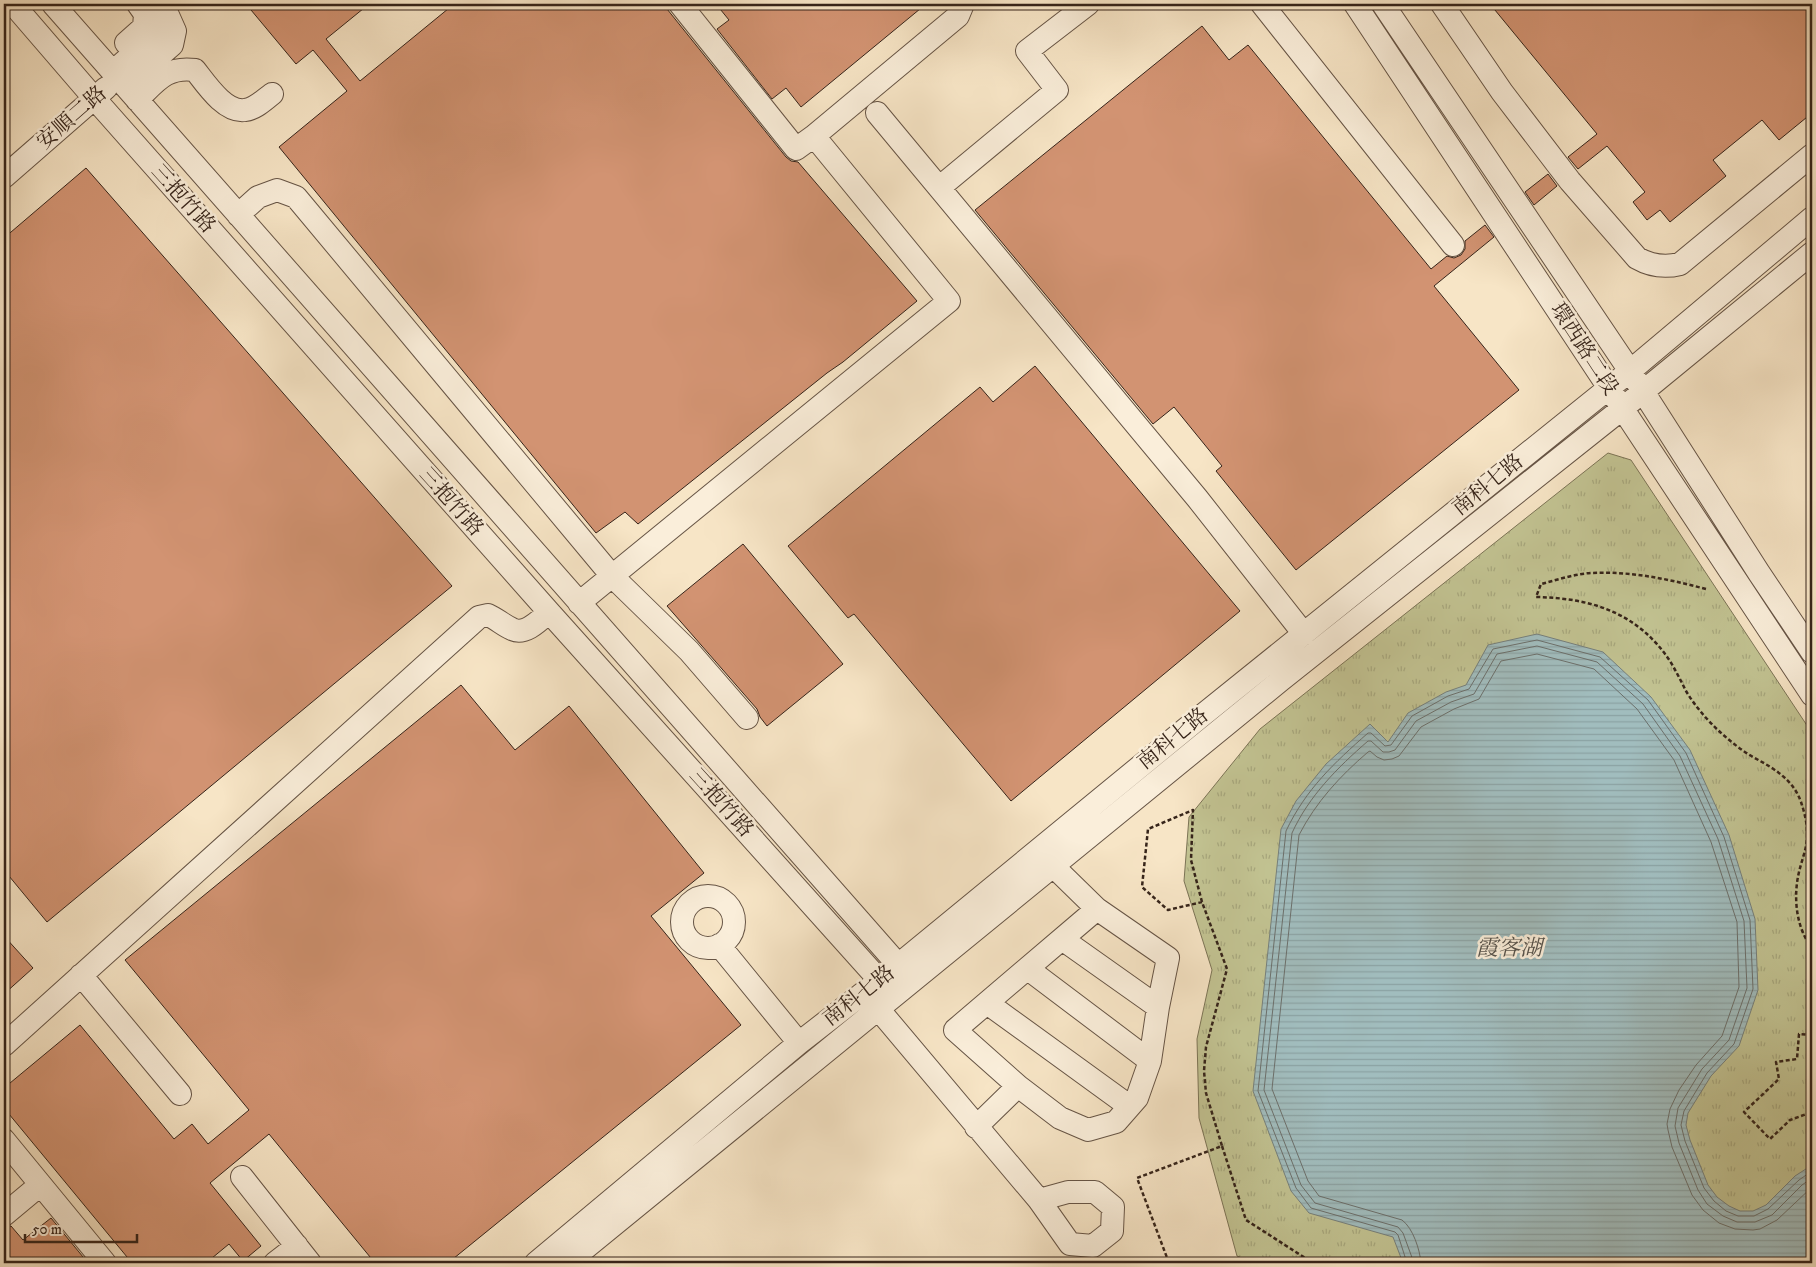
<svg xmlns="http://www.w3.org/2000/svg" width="1816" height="1267" font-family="'IM FELL DW Pica','Noto Serif TC',serif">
<defs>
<pattern id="park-tufts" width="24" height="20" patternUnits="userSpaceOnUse" patternTransform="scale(1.25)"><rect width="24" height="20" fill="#c2c392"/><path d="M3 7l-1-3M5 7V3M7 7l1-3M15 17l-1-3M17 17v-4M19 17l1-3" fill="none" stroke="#a7a77d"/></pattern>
<pattern id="water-rules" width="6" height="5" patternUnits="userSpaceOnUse" patternTransform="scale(1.25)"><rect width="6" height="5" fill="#a1bdbe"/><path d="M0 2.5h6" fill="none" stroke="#8ba2a3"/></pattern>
</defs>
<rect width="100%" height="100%" fill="#f7e5c6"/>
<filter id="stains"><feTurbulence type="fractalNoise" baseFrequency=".004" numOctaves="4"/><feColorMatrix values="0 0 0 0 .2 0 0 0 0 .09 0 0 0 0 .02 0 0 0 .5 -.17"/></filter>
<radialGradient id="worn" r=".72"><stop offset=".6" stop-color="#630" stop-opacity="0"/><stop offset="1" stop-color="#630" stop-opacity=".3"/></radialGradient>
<path fill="url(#park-tufts)" stroke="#7c7456" d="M1608,453l23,7 181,273v530h-558l-17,-7 -38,-138 -2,-79 15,-69 -28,-89 5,-64 71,-88z"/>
<path fill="url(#water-rules)" stroke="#76807c" d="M1537,634l66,18 48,45 39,53 39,85 26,84 3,71 -19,56 -28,30 -23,37 -2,12 4,15 18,45 9,12 12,9 11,5h13l13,-6 29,-29 17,-11v98h-409l-10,-26 -84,-24 -18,-22 -38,-100 28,-262 15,-28 30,-37 44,-40 18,18 20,-29 38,-21 20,-7 22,-40z"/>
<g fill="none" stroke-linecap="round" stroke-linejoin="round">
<path stroke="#6c706c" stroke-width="1" d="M1407,1263l-9,-28 -3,-3 -84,-24 -15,-20 -38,-97 28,-260c20,-42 48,-68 82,-98h3l14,13 6,-1 21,-29 36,-20 21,-7 24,-40 44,-9 63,17 48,43 38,53 38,84 26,83 3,69 -19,55 -27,29 -23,38 -3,14 4,16 19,47 10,13 12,10 12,5h16l14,-7 31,-29 13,-9
M1414,1263l-11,-30 -5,-6 -83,-24 -14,-18 -37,-95 28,-257c17,-37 45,-65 76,-92h3l12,11h6l6,-2 21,-29 35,-19 23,-8 23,-40 40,-8 60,16 46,42 37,52 38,83 26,82 3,67 -18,52 -27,29 -24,39 -3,18 4,17 19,47 9,14 16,12 14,6h18l17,-7 30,-30 10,-7
M1421,1263c-1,-13 -8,-35 -19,-43l-83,-24 -11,-15 -36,-92 27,-254c17,-33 41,-59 69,-83l2,-1 7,6 7,3 8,-1 7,-3 22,-29 33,-18 25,-10 22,-38 36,-7 57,15 43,40 37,51 37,82 26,80 2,65 -17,49 -26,29 -17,25 -9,19 -3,15 1,6 4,17 20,48 11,15 16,13 16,6 18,1 7,-1 17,-9 35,-33"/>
</g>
<path fill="#d29372" stroke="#36241a" d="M246,4h123l-43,35 34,42 94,-77h209l123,153 5,4 7,1 119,139 -74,61 -16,11 -189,151 -13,-12 -29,21 -317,-386 68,-56 -34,-41 -17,14z
M716,4h210l-125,103 -15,-19 -14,11 -55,-70 12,-9z
M1490,4h322v109l-33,27 -17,-20 -49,40 13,16 -56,46 -10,-12 -13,10 -14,-18 12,-10 -38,-46 -29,23 -10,-12 29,-23z
M1202,26l27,34 19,-15 183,224 16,-13 7,2 7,-3 4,-6v-8l20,-16 9,12 -60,49 85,104 -223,180 -80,-99 6,-5 -48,-59 -21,17 -178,-214z
M86,168l366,418 -405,336 -43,-52v-632z
M1548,174l9,12 -23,19 -9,-13z
M1035,366l205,245 -229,190 -157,-187 -6,4 -60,-72 192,-159 13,15z
M743,544l100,120 -76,62 -7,-9 -3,-8 -90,-103z
M461,685l54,65 54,-44 135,167 -53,43 90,109 -293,238h-73l-106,-129 -59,49 51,63 -18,15 -14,-17 -23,19h-74l-128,-155v-20l76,-63 94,114 18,-15 16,20 41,-34 -124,-150z
M4,936l29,32 -29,26z
M51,1218l37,45h-75l-9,-11v-24l7,-2 12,14z"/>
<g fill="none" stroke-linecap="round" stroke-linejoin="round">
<defs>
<path id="minor" d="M13,4l81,94 455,514 341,380
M53,4l855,972
M1262,4l191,241
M1355,4l457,691
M1383,4l247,367 129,202 53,79
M1442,4l60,88 68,89 67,77c14,8 27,10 43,6l132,-109
M126,43l18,-16 1,-13 -7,-10
M113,72c19,-18 43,-35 54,-59
M125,86l47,-41 3,-14 -8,-18 -8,-9
M137,100c19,-18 29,-34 58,-30 11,14 30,43 50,40 10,-1 19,-10 27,-16
M877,113l320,385 107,136
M814,136l144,-120 5,-12
M4,177l102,-89
M940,187l117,-97 -30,-39 61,-47
M238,215l20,-18 19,-7 19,7 316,379 77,75 58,67
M579,603l370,-302 -135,-165 -18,13 -116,-145
M1053,866l44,43 71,49 -10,49 -8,54 -13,37 -21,24 -28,8 -28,-12 -42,-32 -63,-56 142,-121
M682 922a26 26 0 1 1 52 0a26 26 0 1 1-52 0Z
M1062,939l96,68
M719,945l80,98
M1028,969l122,92
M81,975l99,119
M869,998l170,202 31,44 23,2 19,-15 1,-24 -18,-15h-27l-29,8
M987,1003l142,103
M4,1045l475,-428 9,-2c9,4 15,10 24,14 13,7 28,-9 37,-17
M976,1127l42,-41
M4,1140l101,123
M242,1177l68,86
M4,1215l36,-30
M275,1263l22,-17
M536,1263l263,-220 81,-63 324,-266 426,-343 182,-153
M567,1263l714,-583 342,-272 189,-155"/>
</defs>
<use href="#minor" stroke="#665445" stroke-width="24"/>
<path stroke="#36241a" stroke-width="2.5" stroke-dasharray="4 2.5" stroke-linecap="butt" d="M1706,589c-38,-10 -75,-18 -115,-16 -17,1 -34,7 -50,11l-5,13c56,1 102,16 134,64 6,10 11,20 16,30 9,15 21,29 34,41 10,9 21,18 33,25 20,11 40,22 48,45 3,9 6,20 6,30 1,14 -5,27 -8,40 -6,25 -3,56 13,76
M1812,1035l-13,-1 -2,25 -21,3 3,17 -35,33 26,27 20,-19 22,-8
M1222,1146l24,74 67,43
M1169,1263l-32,-85 85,-32 -16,-53 -2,-22 2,-24 21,-78 -25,-67 -11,-42 2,-50 -45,19 -6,58 26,23 34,-8"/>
<use href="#minor" stroke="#faeeda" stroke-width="22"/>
</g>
<g text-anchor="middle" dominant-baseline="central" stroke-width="5" stroke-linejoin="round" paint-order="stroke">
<g font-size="21" fill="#36241a" stroke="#faeeda">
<text transform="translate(72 118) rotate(-41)">安順二路</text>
<text transform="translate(183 199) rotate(48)">三抱竹路</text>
<text transform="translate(1584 349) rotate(57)">環西路二段</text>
<text transform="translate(1488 485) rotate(-39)">南科七路</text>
<text transform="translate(451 502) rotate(48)">三抱竹路</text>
<text transform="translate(1173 739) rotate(-39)">南科七路</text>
<text transform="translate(721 803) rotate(48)">三抱竹路</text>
<text transform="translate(859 996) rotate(-38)">南科七路</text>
</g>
<g font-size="22" font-style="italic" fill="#56524b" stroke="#faeeda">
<text x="1509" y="948">霞客湖</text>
</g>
</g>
<rect width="1816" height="1267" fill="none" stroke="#f7e5c6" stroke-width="20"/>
<rect x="5" y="5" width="1806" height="1257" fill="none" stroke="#36241a" stroke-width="2.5"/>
<rect x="10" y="10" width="1796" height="1247" fill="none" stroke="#36241a"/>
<path d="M25 1234v8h112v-8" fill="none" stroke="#36241a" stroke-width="2.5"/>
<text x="32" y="1234" font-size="15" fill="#36241a" stroke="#faeeda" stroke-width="4" paint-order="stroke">50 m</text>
<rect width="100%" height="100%" filter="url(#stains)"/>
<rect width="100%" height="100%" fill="url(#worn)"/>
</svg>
